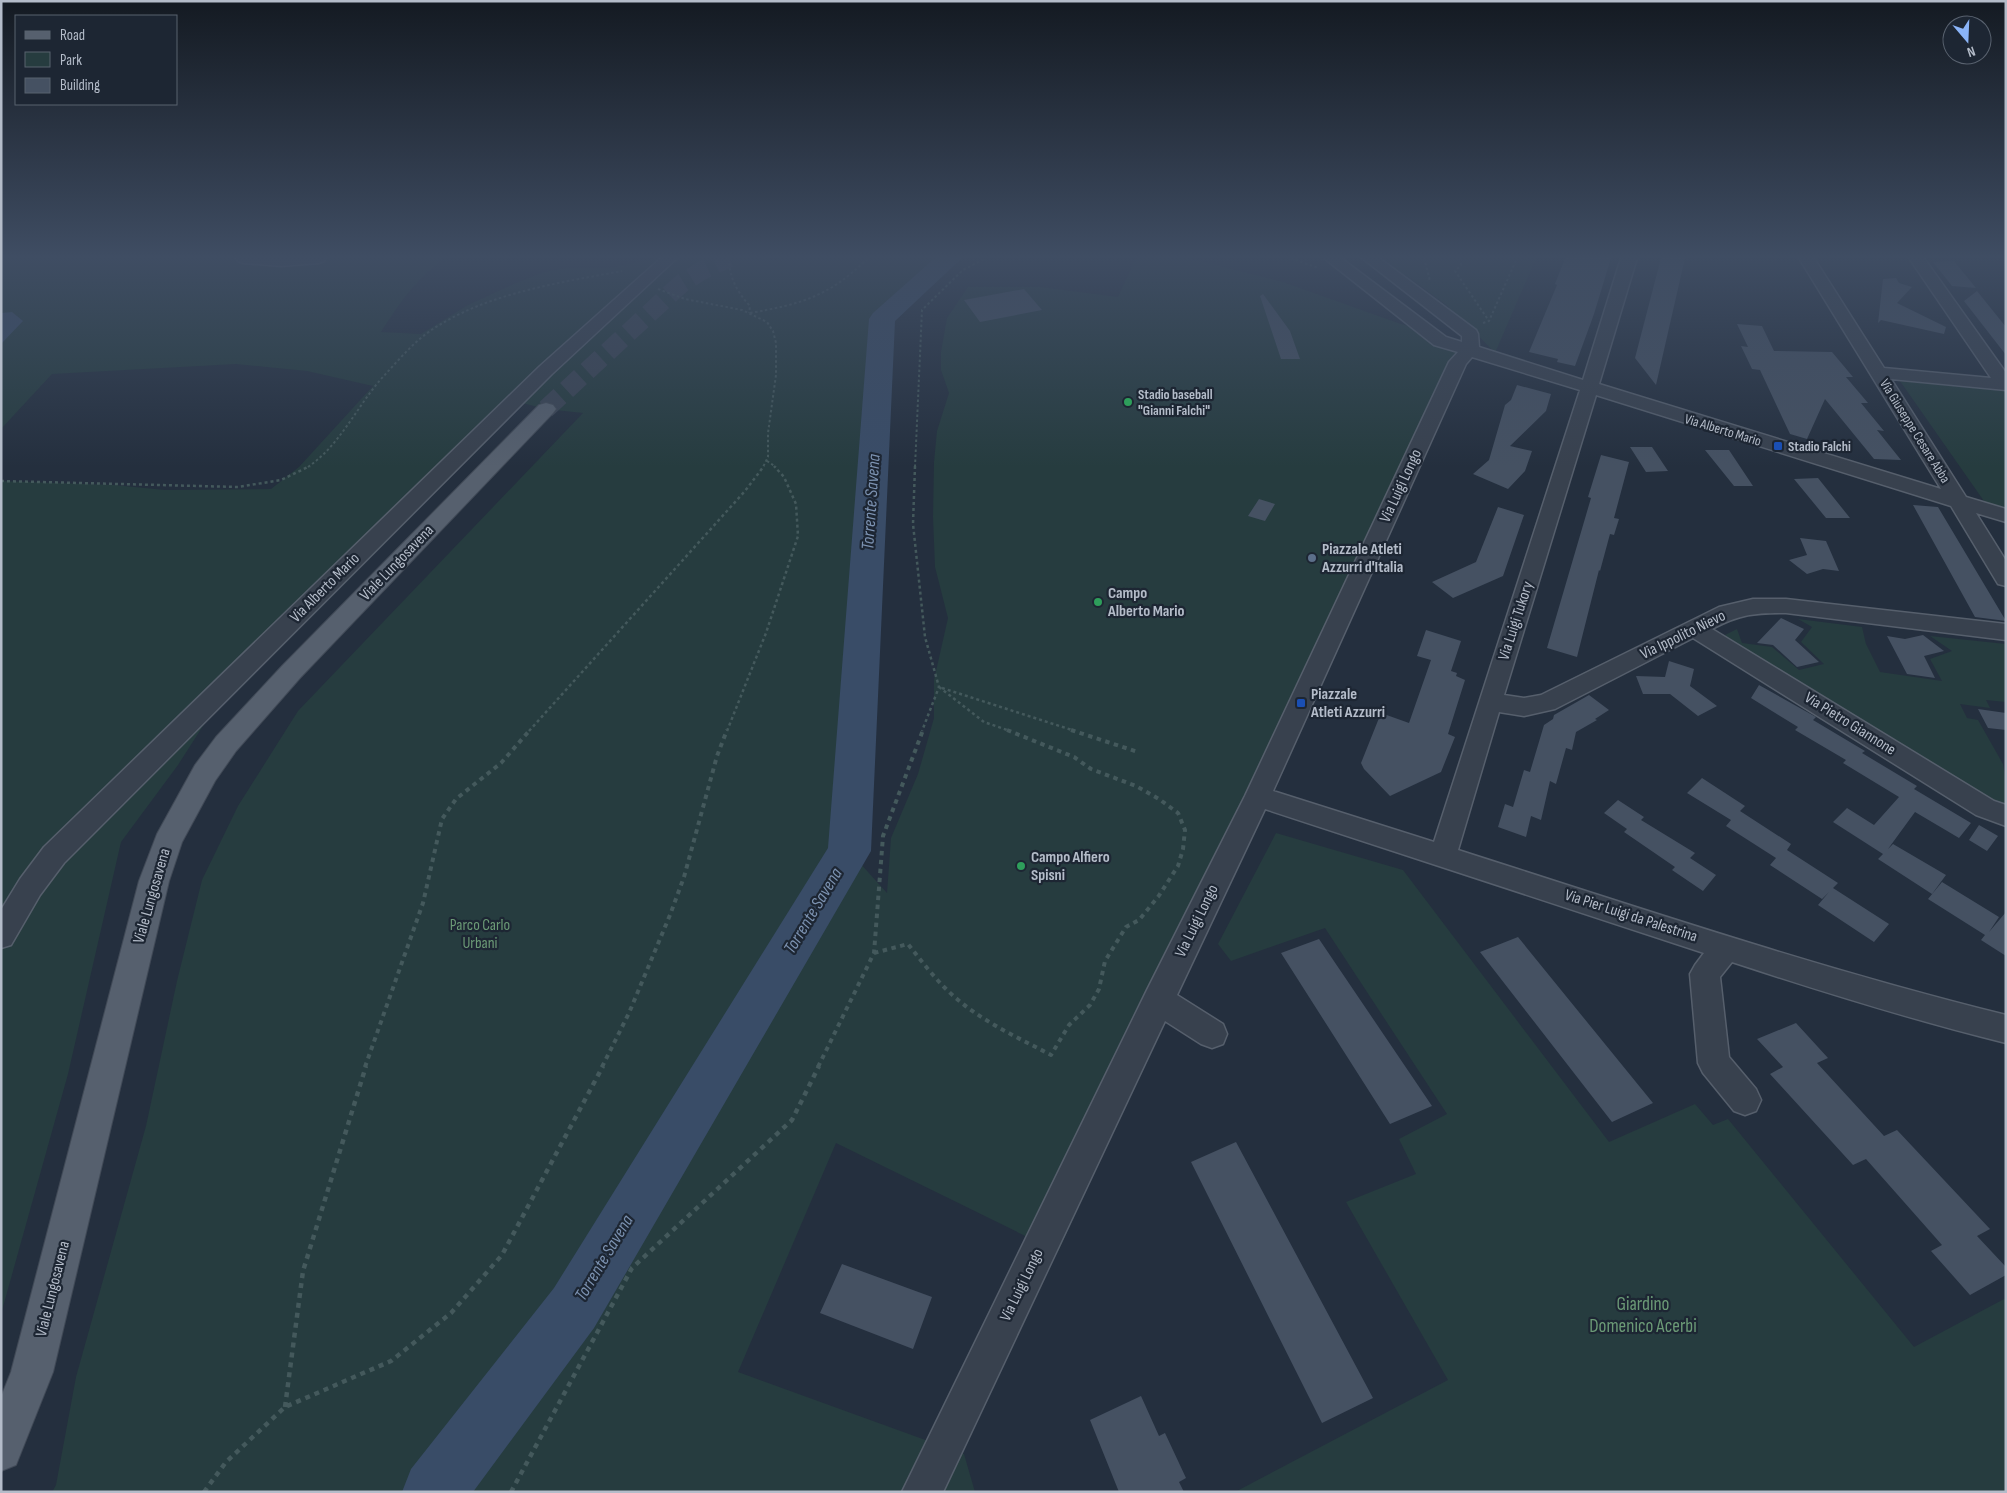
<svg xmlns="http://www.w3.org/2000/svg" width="2007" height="1493" font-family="'Sofia Sans Condensed',sans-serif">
<rect width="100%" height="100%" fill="#242f3e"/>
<path fill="#263c3f" d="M1,258h444c-28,19 -46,46 -64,74l40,2 47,-29 48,-22 28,-11 23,-4h43l47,-10h111l4,3 9,-3h169l-68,61 -33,532 38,42 4,-55 27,-64 16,-56v-38l14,-62 -13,-51 -2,-50 1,-55 3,-31 12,-38 -8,-23v-18l6,-34 21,-31h72l78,10 18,-39h52l95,24 115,41 72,22 -412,907 -222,-109 -98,229 226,82 11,38h-923l4,-7 20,-108 70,-251 31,-145 25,-101 36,-74 60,-95 285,-298 -37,-4 -32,-8 -279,275 -57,89 -57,77 -53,232 -67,240v-833l113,4 51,5 106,-1 28,-22 74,-81 -66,-15 -71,-7 -184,10 -51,55z
M1388,258h148l-41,95 -28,-29 -18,-14v-3l-43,-32 -9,1 -10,-8z
M1900,381l106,10v118l-20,-5z
M1798,619l64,8 4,17 14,28 62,9 -12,-22 22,-8 -22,-15 76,8v58l-20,-2 4,8 -30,-4 7,14 11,2 25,44 3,18v22l-19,-5 -258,-157 -4,-7 12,-6 5,14 30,4 27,23 25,-6 -23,-22 11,-15z
M1276,833l127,37 206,272 86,-38 18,21 15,-6 186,228 92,-49v194h-771l213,-112 -102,-178 70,-28 -17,-35 48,-25 -122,-186 -94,33 -13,-17z"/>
<path fill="#394c67" d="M12,312l11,9 -22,23v-31z"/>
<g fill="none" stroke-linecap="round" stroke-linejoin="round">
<path fill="#394c67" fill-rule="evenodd" d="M935,258h27l-67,63 -24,530 -277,477 -121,164h-71l9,-23 143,-181 274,-440 41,-529 4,-6z"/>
</g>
<path fill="#455162" d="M1565,258h46l-17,56 -19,52 -18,-4 1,-3 -29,-7 28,-67 -2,-1z
M1661,258h24l-29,127 -21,-27z
M1954,261l22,27 -24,-2 -19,-24z
M1896,278l3,5 13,4 -15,16 49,24 -2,7 -63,-14 -3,3 5,-44z
M1024,289l18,21 -62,12 -16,-22z
M1977,291l29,36v28l-42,-54z
M1263,294l27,37 10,28h-19l-21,-63z
M1737,324l25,2 12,25 58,1 21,25h-7l22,26h-7l23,28 -7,-1 24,30 -27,-1 -49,-60 -18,40 -17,-5 -30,-64 -8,-1 -11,-23 7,1z
M1517,385l34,9 -5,17 -36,35 22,5 -7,20 -17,18 -35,-15 16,-14 16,-55 6,-5z
M1630,447h22l16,24 -22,1z
M1705,450h24l24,36h-19z
M1601,455l28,7 -15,56 5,1 -5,16 -4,-1 -10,37 -1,-1 -22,87 -30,-9 44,-150 -3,-1z
M1818,478l32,40h-24l-32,-39z
M1259,499l16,5 -10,17 -17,-5z
M1913,505l25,2 68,114 -31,-4z
M1498,507l26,8 -21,61 -50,22 -21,-16 44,-20z
M1800,538l26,3 13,30 -16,-2 -16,5 -18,-14 18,-5z
M1781,618l23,11 -9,11 24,22 -22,5 -24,-22 -16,-2z
M1426,630l35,11 -10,30 6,2 -1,3 9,4 -17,54 7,3 -14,35 -51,24 -26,-27 -3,-6 20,-50 28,10 22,-63 -14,-4z
M1923,635l21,16 -20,5 11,22 -28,-4 -20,-38 18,3z
M1669,661l25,8 -4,17 27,20 -19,10 -28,-22h-27l-7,-18 29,1z
M1759,685l57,32 -3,3 52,31 -3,2 55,33 -3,3 57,34 -12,15 -44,-26 -27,37 5,-5 53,31 -14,19 -54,-35 5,-5 -50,-32 14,-14 27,17 25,-28 -56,-34 3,-3 -51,-30 3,-3 -47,-29z
M1589,695l20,15 -14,9 2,1 -21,12 -4,18 -6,-2 -10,36 -6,-3 -9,39 -10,-4 -5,21 -28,-10 7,-23 8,3 11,-37 6,2 14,-47 9,-6 1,-4z
M1978,709l28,4v17l-18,-2z
M1702,778l43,28 -5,5 51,33 -4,6 51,33 -5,5 56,36 -15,18 -56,-37 11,-13 -7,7 -52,-34 6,-7 -50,-32 5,-6 -44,-27z
M1618,800l26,17 -3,3 54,33 -5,5 26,17 -13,16 -31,-21 3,-3 -51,-35 3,-3 -23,-16z
M1979,825l19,11 -11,15 -18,-11z
M1942,882l57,35 -10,15 17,-20v44l-25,-16 4,-5 -57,-36z
M1518,937l43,53 92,113 -41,19 -132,-170z
M1319,939l90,133 23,34 -42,18 -109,-171z
M1796,1023l32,35 -11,5 67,73 13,-6 93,99 -13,7 29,31v8l-36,20 -39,-44 11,-6 -76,-86 -13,6 -83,-91 13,-7 -26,-28z
M1236,1142l137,256 -51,25 -131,-261z
M842,1264l90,33 -19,52 -93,-36z
M1141,1396l18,40 6,-3 21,45 -7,4 5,10h-65l-29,-72z"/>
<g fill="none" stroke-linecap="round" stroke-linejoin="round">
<path stroke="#3a4453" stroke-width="19" stroke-dasharray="19 9" stroke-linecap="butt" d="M546,409l136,-126 21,-13 26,-12"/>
<defs>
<path id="minor" d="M236,258h90l-2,3 -5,2 -38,3 -38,-3 -5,-2z
M661,258h16l-125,116 -488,489 -24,32 -29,50 -10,3v-38l19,-31 24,-32 496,-481z
M1324,258h17l105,79 16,5v-6l-100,-78h17l97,72 2,4 1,13 104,33 38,-122h16l-38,126 342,105 -142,-231h15l70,110 107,10 -82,-120h15l82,115v17l-115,-11 75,118 40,12v13l-30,-9 30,48v25l-8,-2 -47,-78 -355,-111 -92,300 20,3 17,-3 178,-88 34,-8h33l220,25v16l-220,-27c-32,0 -45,1 -74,16l282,172 12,4v21l-30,-11 -283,-177 -138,71 -31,7 -25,-4 -41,138c182,58 362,119 548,165v28c-93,-23 -183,-51 -274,-81l-12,15 9,80 27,32 5,11 -5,11 -11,4 -11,-4 -31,-38 -5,-10 -8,-89 5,-9 9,-12 -439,-144 -88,186 46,29 4,10 -4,10 -11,4 -11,-4 -36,-23 -222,471h-41l245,-502 98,-194 204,-434 9,-10 -24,-7zM1472,357l108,33 -146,452 -161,-51 193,-427z"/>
<path id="major" d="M546,403l7,2 3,4 -3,4 -253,265 -64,73 -21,30 -33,61 -13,39 -116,491 -37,93 -15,6v-74l10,-25 128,-491 18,-47 38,-69 21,-28 66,-71 257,-261z"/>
</defs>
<use href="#minor" stroke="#565f6c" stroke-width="3"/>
<use href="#major" stroke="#414a57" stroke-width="2"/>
<path stroke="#44595c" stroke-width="2" stroke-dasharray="2.5 2.5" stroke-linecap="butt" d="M729,258c0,19 8,34 21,48l-1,7
M1291,258l27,10
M1424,258l6,23
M1460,258l1,7 -6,6 34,50
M658,289l27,10 57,11 25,12 6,9 3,12v32l-8,58v24l-5,10
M750,313c52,-9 80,-17 118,-55
M1483,323l6,-2 28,-63
M767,461l9,6
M308,467c32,-22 48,-59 73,-88 16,-17 32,-37 52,-50 55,-36 125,-46 189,-58
M915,467l7,-157 41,-40 23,-12"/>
<path stroke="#44595c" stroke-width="2.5" stroke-dasharray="3 3" stroke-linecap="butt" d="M915,466l-2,58 12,113 14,50 -17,44
M1,481l237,6 43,-7 29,-14
M939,687l45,35 26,9
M942,688l133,43
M529,731l216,-240 19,-25
M727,731l39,-98 32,-97 -2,-32 -12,-27 -10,-11"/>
<path stroke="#44595c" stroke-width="4" stroke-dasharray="4.5 4.5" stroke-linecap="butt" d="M1071,730l67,22
M874,953l34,-9c15,19 30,39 49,55 28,24 62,39 94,56l18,-30 21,-20 9,-16 6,-28 21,-34 13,-7 19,-23 20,-31 5,-17 2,-19 -7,-17 -19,-14 -23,-13 -45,-17 -17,-12 -67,-27
M365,1067l58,-164 19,-84 14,-20 45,-36 29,-33
M602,1067l27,-54 41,-98 14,-38 33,-121 10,-26
M818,1067l56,-114 9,-117 40,-106"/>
<path stroke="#44595c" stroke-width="4.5" stroke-dasharray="5 5" stroke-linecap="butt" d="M285,1407l18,-136 63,-205
M204,1492l22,-30 59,-55 106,-46 60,-48 51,-58 101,-189
M511,1492l121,-224 160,-148 27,-54"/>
<use href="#minor" fill="#38414e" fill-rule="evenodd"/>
<use href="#major" fill="#56606e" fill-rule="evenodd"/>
</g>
<linearGradient id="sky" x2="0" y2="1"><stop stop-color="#141a22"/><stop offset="0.55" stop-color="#3f4d63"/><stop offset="1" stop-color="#3f4d63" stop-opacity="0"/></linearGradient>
<rect width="2007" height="467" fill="url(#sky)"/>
<g fill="#2e9e5b" stroke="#1d2633" stroke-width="2">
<circle cx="1128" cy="402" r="5"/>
<circle cx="1098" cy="602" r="5"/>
<circle cx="1021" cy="866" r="5"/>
</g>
<g fill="#1a4fb4" stroke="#1d2633" stroke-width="2">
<rect x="1773" y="441" width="10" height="10" rx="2.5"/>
<rect x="1296" y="698" width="10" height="10" rx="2.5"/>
</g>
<circle fill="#5c6f8a" stroke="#1d2633" stroke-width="2" cx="1312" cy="558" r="5"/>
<g text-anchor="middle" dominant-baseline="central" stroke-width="4.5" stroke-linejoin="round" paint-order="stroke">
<g font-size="14" font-weight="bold" fill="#b4bcc9" stroke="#1d2633" text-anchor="start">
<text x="1138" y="394">Stadio baseball<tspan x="1138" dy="16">"Gianni Falchi"</tspan></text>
<text x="1788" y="446">Stadio Falchi</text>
</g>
<g font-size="14" fill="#b4bcc9" stroke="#1d2633">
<text transform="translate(1723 430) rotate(17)">Via Alberto Mario</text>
<text transform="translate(1915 431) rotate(58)">Via Giuseppe Cesare Abba</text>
</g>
<g font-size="16" fill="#b4bcc9" stroke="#1d2633">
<text transform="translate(1401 486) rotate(-65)">Via Luigi Longo</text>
<text transform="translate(397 563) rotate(-46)">Viale Lungosavena</text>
<text transform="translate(325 588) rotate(-45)">Via Alberto Mario</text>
<text transform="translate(1516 621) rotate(-72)">Via Luigi Tukory</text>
<text transform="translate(1683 635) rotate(-26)">Via Ippolito Nievo</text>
<text transform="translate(1850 724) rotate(32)">Via Pietro Giannone</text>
<text transform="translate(152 896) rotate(-74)">Viale Lungosavena</text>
<text transform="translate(1631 916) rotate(18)">Via Pier Luigi da Palestrina</text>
<text transform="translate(1197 921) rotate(-64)">Via Luigi Longo</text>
<text transform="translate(1022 1285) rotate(-64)">Via Luigi Longo</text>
<text transform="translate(53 1289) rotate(-76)">Viale Lungosavena</text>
</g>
<g font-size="16" font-weight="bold" fill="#b4bcc9" stroke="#1d2633" text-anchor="start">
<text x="1322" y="549">Piazzale Atleti<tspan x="1322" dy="18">Azzurri d'Italia</tspan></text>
<text x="1108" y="593">Campo<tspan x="1108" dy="18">Alberto Mario</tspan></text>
<text x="1311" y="694">Piazzale<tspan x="1311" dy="18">Atleti Azzurri</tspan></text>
<text x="1031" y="857">Campo Alfiero<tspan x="1031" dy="18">Spisni</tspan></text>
</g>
<g font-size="16" fill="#6b9a76" stroke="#1d2633">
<text x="480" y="925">Parco Carlo<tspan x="480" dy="18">Urbani</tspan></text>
</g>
<g font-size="18" font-style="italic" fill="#7c92b1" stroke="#1d2633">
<text transform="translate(871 502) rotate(-86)">Torrente Savena</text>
<text transform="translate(813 911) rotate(-59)">Torrente Savena</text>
<text transform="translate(604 1258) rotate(-59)">Torrente Savena</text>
</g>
<g font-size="19" fill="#6b9a76" stroke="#1d2633">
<text x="1643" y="1304">Giardino<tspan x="1643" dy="22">Domenico Acerbi</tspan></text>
</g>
</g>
<rect width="2007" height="1493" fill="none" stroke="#b4bcc9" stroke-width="5"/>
<rect x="15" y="15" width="162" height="90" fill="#1d2633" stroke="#59626f"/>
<rect x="25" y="31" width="25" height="8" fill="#56606e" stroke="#59626f"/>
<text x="60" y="40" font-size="15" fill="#b4bcc9">Road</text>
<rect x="25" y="52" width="25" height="15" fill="#263c3f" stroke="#59626f"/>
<text x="60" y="65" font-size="15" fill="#b4bcc9">Park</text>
<rect x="25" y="78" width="25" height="15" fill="#455162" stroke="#59626f"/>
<text x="60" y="90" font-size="15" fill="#b4bcc9">Building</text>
<g transform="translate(1967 40) rotate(161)"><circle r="24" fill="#1d2633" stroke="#59626f"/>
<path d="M0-4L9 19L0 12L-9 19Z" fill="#8ab4f8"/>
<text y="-8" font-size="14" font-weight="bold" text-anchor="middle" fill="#b4bcc9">N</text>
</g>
</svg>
